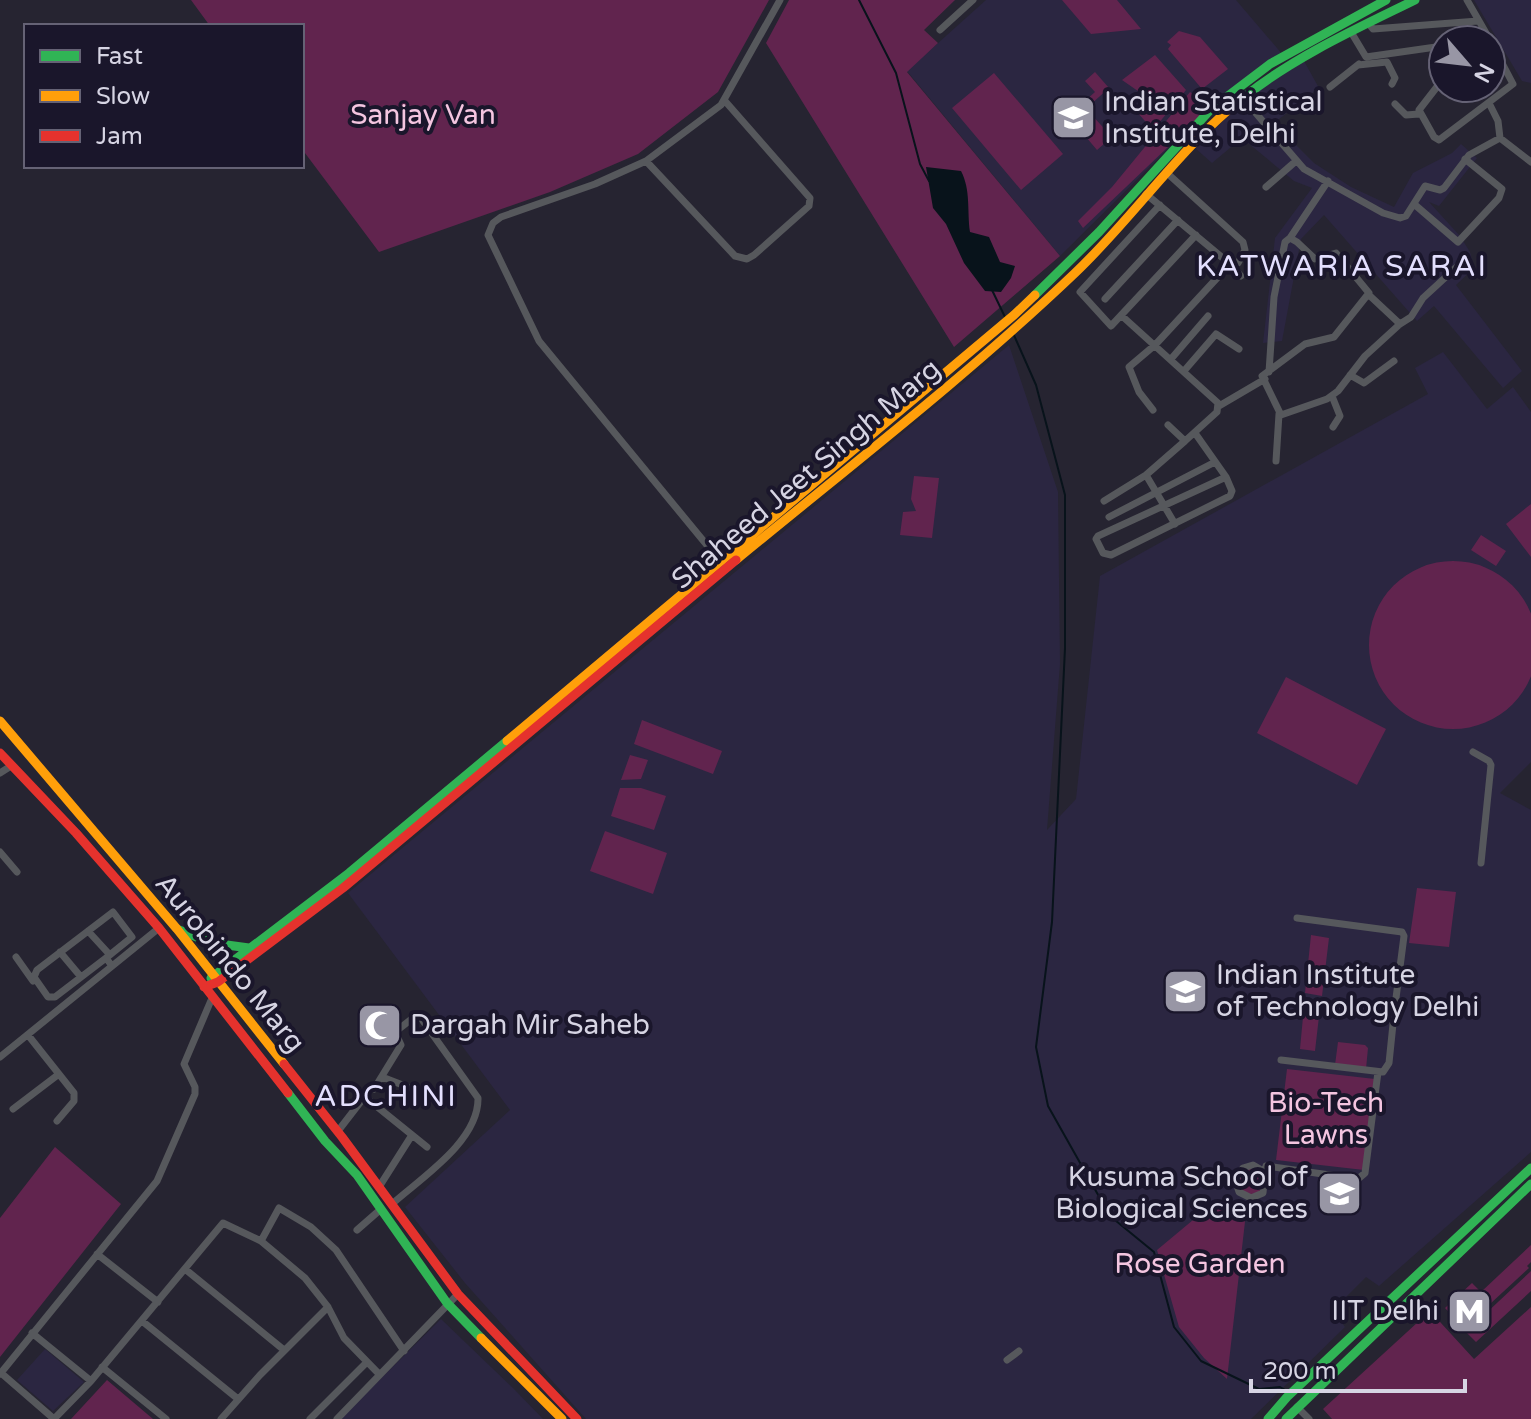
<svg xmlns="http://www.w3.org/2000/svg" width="1531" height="1419" font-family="'Varela Round',sans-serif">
<rect width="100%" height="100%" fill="#262431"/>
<path fill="#2b2641" d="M986,0h250l47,55 -95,74 -128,127 -153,-185z
M1474,0h57v83l-9,-2z
M1304,61l15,27 -45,35 40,40 37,24 43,20 19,-34 39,-20 9,-9 16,14 -38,48 -10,-4 31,34 10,16 4,16 -18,17 66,86 -19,17 -69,-82 -17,15 -93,-106 -23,24 -19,102 -19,2 12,-105 37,-50 -18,-7 -52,-43 -30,25 -17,-15 53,-51z
M1009,345l49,147 2,172 -13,166 29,-31 24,-223 328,-182 -13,-26 28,-16 44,57 26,-22 18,25v350l-31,31 31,17v342l-152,134 -13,-9 -33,33 12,17 -94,92h-665l-121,-136 -60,-76 105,-97 -162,-217z
M441,1319l72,69 30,31h-203z
M45,1349l39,33 -31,29 -36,-31z"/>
<path fill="#61244e" d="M191,0h578l-51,92 -80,62 -88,38 -171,60 -77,-103v-123h-92z
M789,0h166l-31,30 14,13 -31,29 153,184 -106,91 -188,-304z
M1062,0h55l24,29 -50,5z
M1179,31l21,6 28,32 -26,20 -34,-40 3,-4 -4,-3z
M1155,55l31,35 -33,40 -17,-19 12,-13 -26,-18z
M1095,72l14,16 -19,17 -4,-5 9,-8 -10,-11z
M994,73l69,81 -42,36 -69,-82z
M1190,92l20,15 -127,121 -5,-7 34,-34z
M1089,112l23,25 -15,13 -22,-26z
M914,476l25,2 -7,60 -32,-3 3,-23 13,-1 -5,-12z
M1531,504v53l-25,-33z
M1481,535l25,16 -10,15 -25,-16z
M1369 645a84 84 0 1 1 168 0a84 84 0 1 1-168 0Z
M1286,677l100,52 -29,56 -100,-52z
M642,720l80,31 -9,23 -79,-30z
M630,755l18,5 -7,19 -20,1z
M620,788h21l25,8 -12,34 -43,-14z
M605,831l62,22 -14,41 -63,-23z
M1417,888l39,4 -7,55 -40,-4z
M1311,935l18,3 -7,58 -17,-3z
M1304,1006l16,2 -5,43 -15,-2z
M1338,1042l27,3 3,3 -2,21 -31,-4z
M1287,1069l88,10 -11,91 -88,-10z
M55,1147l66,57 -121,153v-139z
M1238 1181a13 13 0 1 1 26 0a13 13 0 1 1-26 0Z
M1219,1206l19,1 8,6 -19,166 -23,-21 -25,-31 -22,-77 42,-35z
M1531,1245v17l-4,4 2,2 -65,60 -19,-20 27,-25 9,9z
M1531,1271v20l-55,51 -10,-10z
M1531,1307v112h-199l-9,-10 107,-98 44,48z
M107,1380l46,39h-82z"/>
<path fill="#08131b" d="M926,167l35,4c10,19 6,40 9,61l19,5 11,25 15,4 -4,12 -10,14 -16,-1 -21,-28 -18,-39 -13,-16z"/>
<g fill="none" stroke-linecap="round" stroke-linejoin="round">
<path stroke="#08131b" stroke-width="2" d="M859,0l37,73 24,91 9,17
M992,290l13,27
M1013,333l23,52 29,110v153l-13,274 -16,125 12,59 62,110 44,36 20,75 27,34 58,28 21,-2 7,4"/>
<path stroke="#403e4c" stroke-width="7" stroke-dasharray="7 3.5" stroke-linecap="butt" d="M1393,1024l3,-26"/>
<path stroke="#56585c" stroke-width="7" d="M1467,0l23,40
M1368,23l5,6 105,-8
M940,30l33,-30
M1351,32l15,25 77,-11
M1358,65l29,-3 8,16 -3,6
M1443,79l-24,31 15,27 5,3 74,-56 -22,-42
M1330,87l29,-23
M1242,97l62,72 79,44 17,5 6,-2 19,-30 15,4 4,-2 25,-33 31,-17 -2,-17 -9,-18
M1455,97l8,-9
M1395,104l11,11 13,-1
M1500,138l31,24
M646,161l89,95 12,3 7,-4 55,-49 1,-8 -85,-97
M1167,173l76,69 2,8 -7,13 -8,1 11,12
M1266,187l30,-26
M1146,194l84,70 -75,81 -26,22 10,25 14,18
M1414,204l44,38 41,-44 3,-9 -37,-30
M1160,205l-80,87 31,34 85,-91
M1290,238l38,-57
M1369,295l31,29
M1105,299l73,-79
M1122,316l96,87 -1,9 -32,29 -17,-16
M1171,359l37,-43
M1184,371l32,-37 23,15
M1269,372l5,-75 11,-55 5,-4 7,4 18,17 21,-6 33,40 -35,44 -29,7 -43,32 19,39 46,-16 11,-8 27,-35 35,-32 11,-7 12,-19 38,-35
M1350,375l14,8 30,-22
M1332,396l8,20 -7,11
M1219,406l46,-27
M1195,433l31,44 6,14 -2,5 -119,59 -8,-2 -7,-14 2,-3 128,-59
M1276,461l3,-47
M1146,475l29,49
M1104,501l42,-26 39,-34
M1109,517l106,-55
M720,561l-181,-220 -51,-106 5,-12 8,-6 94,-33 51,-23 75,-56 59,-105
M1473,752l16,9 2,4 -10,98
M0,773l11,-7
M0,852l17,20
M1297,918l105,14 2,4 -8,62
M88,931l22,24
M60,952l21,25
M16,957l17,24
M106,958l-51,39h-7l-14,-20 3,-7 76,-58 19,25 -26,21 6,8
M28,1035l46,58v8l-17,20
M0,1057l159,-129
M1281,1060l102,12 6,-9 4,-39
M382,1077l31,12
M374,1089l27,-44 -6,-13 23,-18 60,84c1,43 -57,80 -86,106
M13,1109l46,-35
M338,1131l24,-31 8,1 57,46
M1253,1165l12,7 -2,21 -12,5 -12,-6 -4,-12 8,-12z
M1266,1166l92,13 7,-6 13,-101
M379,1187l33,-52
M357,1230l24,-21
M261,1241l18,-33 32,19 25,23 68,101
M97,1254l61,48
M185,1269l99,81
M142,1321l96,78
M32,1333l59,48
M1007,1360l12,-9
M102,1367l64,52
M1,1373l53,46
M0,1374l157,-193 38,-87v-7l-11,-23 28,-66
M1297,1407l12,12
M54,1419l37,-38 132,-158 38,18 44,37 23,29 16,31 35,36
M221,1419l39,-44 68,-68
M310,1419l57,-57
M337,1419l121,-125"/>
<path stroke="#30b455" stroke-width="9" d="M1244,97c52,-41 112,-68 171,-97
M1035,295l64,-63 113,-124 58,-44 116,-64
M179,930l33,13 37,5
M211,978l138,-105 158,-132
M288,1093l37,48 32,34 90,128 34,35
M1268,1419l19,-22 244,-229
M1286,1419l245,-235"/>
<path stroke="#ff9f0a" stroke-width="9" d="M736,560c114,-94 232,-185 339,-287 59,-56 105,-126 169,-176
M0,721l177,208 107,135
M507,741l507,-426 21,-20
M481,1338l81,81"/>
<path stroke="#e5322d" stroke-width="9" d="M0,753l76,80 83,95 129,165
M204,987l14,-5 125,-94 393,-328
M284,1064l58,73 116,157 119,125"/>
</g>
<defs>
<symbol id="university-square" viewBox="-11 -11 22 22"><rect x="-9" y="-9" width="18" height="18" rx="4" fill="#9896a5" stroke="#1a162b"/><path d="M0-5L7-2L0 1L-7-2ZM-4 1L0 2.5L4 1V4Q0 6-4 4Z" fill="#fff"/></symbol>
<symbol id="mosque-square" viewBox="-11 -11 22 22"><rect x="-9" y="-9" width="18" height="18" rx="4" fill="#9896a5" stroke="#1a162b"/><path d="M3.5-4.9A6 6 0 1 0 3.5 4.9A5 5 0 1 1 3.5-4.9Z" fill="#fff"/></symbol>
<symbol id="metro-square" viewBox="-11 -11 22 22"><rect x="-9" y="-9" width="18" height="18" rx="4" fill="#9896a5" stroke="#1a162b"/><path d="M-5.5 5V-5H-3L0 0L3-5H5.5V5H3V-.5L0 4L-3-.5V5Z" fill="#fff"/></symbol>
</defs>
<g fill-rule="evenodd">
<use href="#university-square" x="1048" y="92" width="51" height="51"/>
<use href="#university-square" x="1160" y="966" width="51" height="51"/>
<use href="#mosque-square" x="354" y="1000" width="51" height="51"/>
<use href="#university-square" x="1314" y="1168" width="51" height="51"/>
<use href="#metro-square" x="1444" y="1286" width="51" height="51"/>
</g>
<g text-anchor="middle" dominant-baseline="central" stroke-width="8" stroke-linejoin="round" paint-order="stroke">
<g font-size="28" fill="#d6d4e3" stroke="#1a162b" text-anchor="start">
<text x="1104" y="102">Indian Statistical<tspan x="1104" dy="32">Institute, Delhi</tspan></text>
<text x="1216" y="975">Indian Institute<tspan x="1216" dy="32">of Technology Delhi</tspan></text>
<text x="410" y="1025">Dargah Mir Saheb</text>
<text x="1308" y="1177" text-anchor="end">Kusuma School of<tspan x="1308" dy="32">Biological Sciences</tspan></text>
<text x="1439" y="1311" text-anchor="end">IIT Delhi</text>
</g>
<g font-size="28" fill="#f4c5e0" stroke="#1a162b">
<text x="423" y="115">Sanjay Van</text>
<text x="1326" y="1103">Bio-Tech<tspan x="1326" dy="32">Lawns</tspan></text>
<text x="1200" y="1264">Rose Garden</text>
</g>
<g font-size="28" fill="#d6d4e3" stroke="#1a162b">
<text transform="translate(806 474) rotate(-40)">Shaheed Jeet Singh Marg</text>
<text transform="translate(230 963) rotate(51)">Aurobindo Marg</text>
</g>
<g font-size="30" letter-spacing="2" fill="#e3dffe" stroke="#1a162b">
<text x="1342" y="266">KATWARIA SARAI</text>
<text x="386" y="1096">ADCHINI</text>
</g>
</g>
<rect x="24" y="24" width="280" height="144" fill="#1a162b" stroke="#656275" stroke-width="2"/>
<rect x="40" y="50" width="40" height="12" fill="#30b455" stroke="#656275" stroke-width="2"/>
<text x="96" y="64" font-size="24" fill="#d6d4e3">Fast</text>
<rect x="40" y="90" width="40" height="12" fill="#ff9f0a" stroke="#656275" stroke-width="2"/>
<text x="96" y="104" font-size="24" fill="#d6d4e3">Slow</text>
<rect x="40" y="130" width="40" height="12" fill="#e5322d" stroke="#656275" stroke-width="2"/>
<text x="96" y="144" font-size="24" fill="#d6d4e3">Jam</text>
<g transform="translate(1467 64) rotate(118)"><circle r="38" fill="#1a162b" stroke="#656275" stroke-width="2"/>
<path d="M0-6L14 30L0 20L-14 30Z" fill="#9896a5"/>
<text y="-12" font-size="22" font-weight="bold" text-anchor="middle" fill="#d6d4e3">N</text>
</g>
<path d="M1251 1379v12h214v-12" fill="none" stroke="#d6d4e3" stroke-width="4"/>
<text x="1263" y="1379" font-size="24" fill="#d6d4e3" stroke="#1a162b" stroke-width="6" paint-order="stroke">200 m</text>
</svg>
